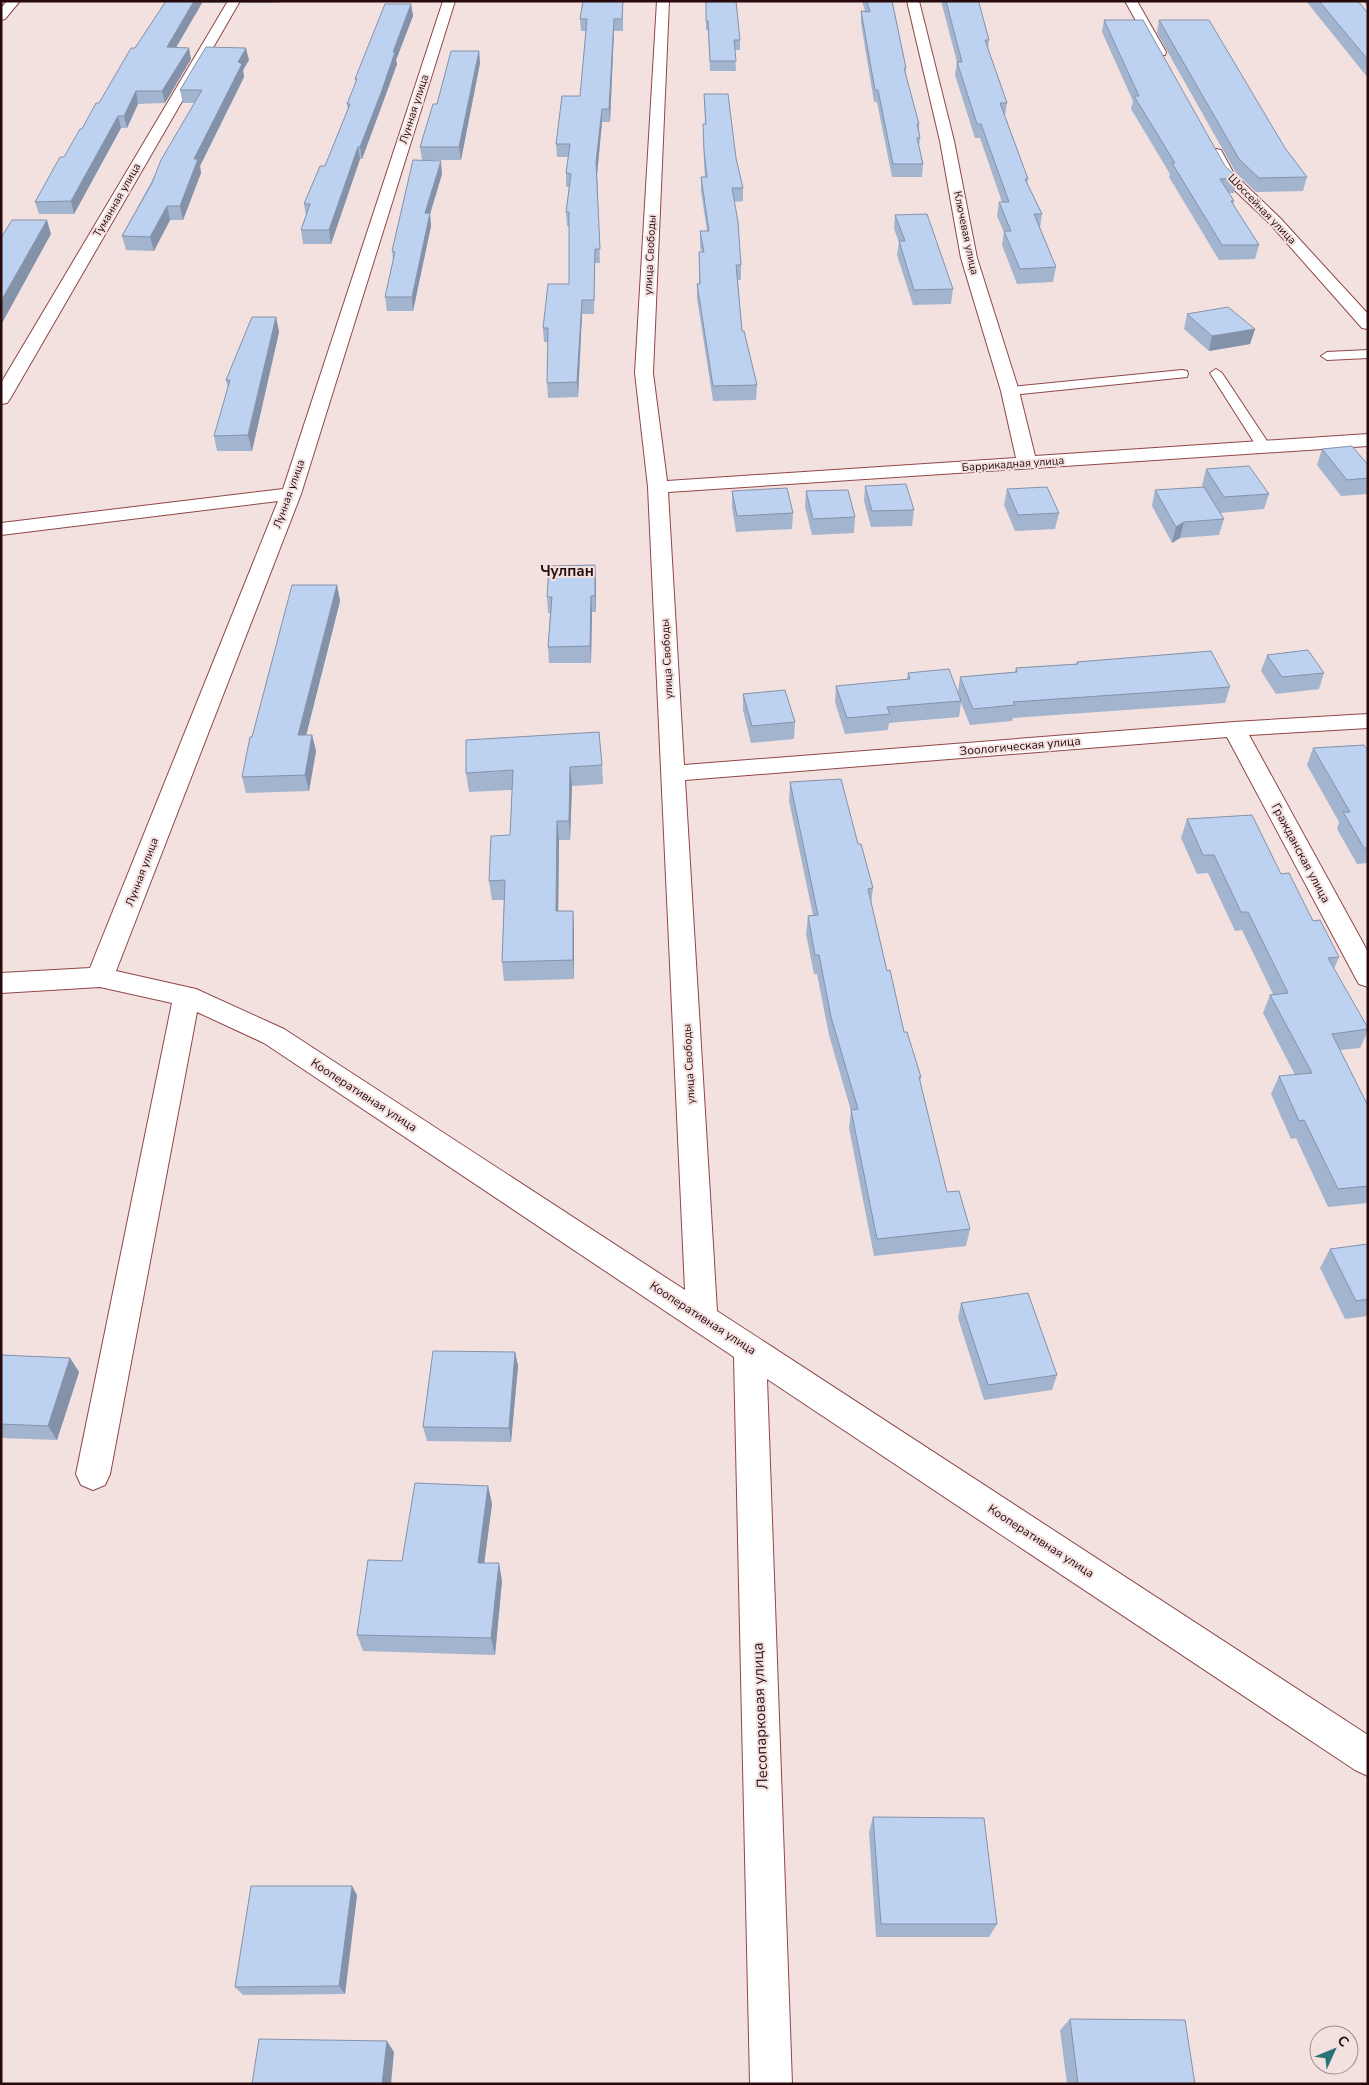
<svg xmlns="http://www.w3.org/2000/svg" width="1369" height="2085" font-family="'Nunito Sans',sans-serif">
<rect width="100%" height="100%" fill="#f3e1e0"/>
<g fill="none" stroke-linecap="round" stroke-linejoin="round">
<defs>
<path id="service" d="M1368,350v8l-41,2 -6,-4 6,-4z
M1216,369l6,4 49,74 -2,3h-10l-2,-3 -47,-74z
M1182,370l5,1 1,3 -1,3 -177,18 -7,-4 7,-4z"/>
<path id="minor" d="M7,1h13l-15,18 -4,1v-12z
M228,1h12l-230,398 -3,4 -6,1v-21z
M443,1h12l-154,493 -185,477 80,18 88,40 401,261 -37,-803 -13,-114 22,-372h12l-16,372 14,108 349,-23 -15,-67 -40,-133 -21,-117 -33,-140h12l35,140 23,117 42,133 16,65 333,-22v12l-700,46 16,273 550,-43 134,-8v14l-119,7 119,217v35l-9,-3 -4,-7 -128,-240 -542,43 32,531 651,424v41l-13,-6 -588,-391 25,705h-42l-16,-727 -470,-314 -67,-31 -87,462 -5,11 -12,5 -12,-5 -5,-11 96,-471 -72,-16 -99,6v-20l89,-5 188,-467 -277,34v-12l282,-34z
M1125,1h12l29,51 -1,3h-10z
M1216,149l5,1 13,24 46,44 88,96v15l-6,-1 -92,-104 -47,-45 -14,-26 2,-3z"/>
</defs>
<use href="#service" stroke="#914647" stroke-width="2"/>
<use href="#minor" stroke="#914647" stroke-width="2"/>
<use href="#service" fill="#fff" fill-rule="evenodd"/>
<use href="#minor" fill="#fff" fill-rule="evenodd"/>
</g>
<path fill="#a3b4cf" d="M166,1h60l-1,2h-23l-26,45 15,11 -26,44 -27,1 -11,24h-6l-47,86h-35l-4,-12 64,-99z
M240,1h40l-1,2h-38z
M583,1h40v30h-9l-4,91h-8l-5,53 3,88h-5l-1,51h-12l-4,83 -30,1 -1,-15 1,-41h-4l-1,-14 26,-44v-58h-2l-1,-14 3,-25h-3v-14l2,-16h-11l-1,-13 24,-48 6,-65h-5l-1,-12z
M706,1l34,39v10h-5l1,21h-26l-2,-41h-2z
M862,1h30l14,67 -1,6 14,50v6l1,8 -1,8 4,18 -1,13h-30l-15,-75h-3l-13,-79v-12h4z
M941,1h37l11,39 -1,10 19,53 -2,13 23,63 -1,5 15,30 -2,14 16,39 -3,15 -36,2 -15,-39 2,-13 -7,-16 2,-14h3l-22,-64h-5l-20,-63 2,-13z
M1306,1h52l8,10h2v67z
M1363,1h5v7z
M411,4l2,12 -17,44 1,4 -35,95h-2l-29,85h-28l-2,-14 5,-14 -2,-12 21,-38 23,-56 -1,-6 9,-21 -1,-4z
M1104,20l121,146 13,12 -4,15h-5l5,8 -1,3 26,41 -4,14 -36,1 -50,-83 1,-3 -39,-65 2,-8 -31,-69z
M1159,20l126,128 22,29 -4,14 -47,1 -20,-19 -79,-140z
M479,51l1,12 -19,97h-39l-2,-13 17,-43z
M249,60l-6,10 1,7 -44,89 1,7 -18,47h-13l-16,31 -28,-1 -4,-14 72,-133h-11l-3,-13z
M704,94l32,64 7,30v13l-9,1 7,63v15h-3l4,51 15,54 -1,15 -43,1 -16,-103v-14h2v-32h2l-1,-7v-14h7l-6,-40v-14h4l-1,-13 -1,-40h2z
M442,174l-12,40 1,12 -18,85h-26l-2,-14 8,-36 -1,-10z
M895,215l58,74 -2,15 -38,1 -16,-50 2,-13 -5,-13z
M1187,314l68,15 -5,15 -41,7 -25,-22z
M276,317l3,15 -27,119h-35l-3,-15 14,-47 -2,-9z
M1322,449l46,16v29l-27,2 -24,-31z
M1206,469l63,25 -5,15 -44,4 -8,-12 12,18 -5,16 -39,3 -8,5 -20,-37 3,-16 48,-3 -1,-2z
M865,486l49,24 -2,16 -41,1 -7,-26z
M1007,489l52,24 -4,16 -40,2 -11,-26z
M732,491l61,22 -1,16 -56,3 -4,-25z
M806,491l49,26 -1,16 -42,2 -7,-28z
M595,565l1,47h-4l-1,51h-42l-1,-16 2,-34h-2l-1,-16z
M337,585l3,16 -34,134h6l4,16 -7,40 -63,2 -4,-16 10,-40z
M1267,655l57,18 -5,16 -43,5 -15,-23z
M1077,662l153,25 -5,16 -212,15 -1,3 -42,4 -9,-22 -2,14 -70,6 -1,7 -43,4 -10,-32 1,-16 71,-6 1,-7 50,18 2,-14 55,-5 1,-4 60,-4z
M743,694l52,28 -1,17 -43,4 -8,-33z
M1313,748l55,2v113l-11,1 -20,-35 2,-7 -32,-57z
M602,765l1,19 -31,2 -2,54h-11l-1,71h15l1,19v49l-70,2 -2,-19 2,-62h-12l-3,-19 21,-46 2,-45 -43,2 -3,-19z
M790,782l68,62 15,44 -2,16 16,67 17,61 17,45 -1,6 27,109 23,37 -4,17 -92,10 -25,-128 2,-17 -22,-76 -12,-61h-3l-8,-40 2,-18 5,-1 -24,-114z
M1187,819l94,55 32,47 26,36 -5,12 34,59v3l-8,17 -20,2 28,56v97l-40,4 -32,-69 -5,1 -20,-45 8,-18 16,-1 -32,-62 7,-18 3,-1 -31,-64 -7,1 -27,-58 -11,1 -16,-36z
M1368,1244v72l-23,3 -25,-51 10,-19z
M961,1303l96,72 -5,15 -68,10 -26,-82z
M515,1352l3,14 -7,76 -84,-1 -4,-14z
M1,1355l69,3 9,14 -22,68 -56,-2z
M488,1486l4,18 -8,59 18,18 -7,74 -132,-4 -6,-16 45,-74z
M873,1817l124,107 -8,13h-113l-7,-105z
M357,1895l-12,99 -102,1 -8,-8z
M1070,2019l125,65h-128l-7,-54z"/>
<path fill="#8492a9" d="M194,1h7l1,2 -33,56 -2,-12z
M411,4l2,12 -17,44 1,4 -15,41 -20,54 -2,-12 33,-95z
M614,19v12l-4,91 -1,-13z
M189,48l2,11 -26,44 -3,-12z
M246,48l3,12 -6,10 1,7 -44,89 1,7 -18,47 -3,-14 14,-47 44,-97z
M479,51l1,12 -19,97 -2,-13z
M136,91l2,13 -11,24 -3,-12z
M602,109v13l-5,53 3,88 -4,-101z
M118,116l3,12 -47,86 -3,-13z
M358,147l2,12 -29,85 -2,-14z
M441,161l1,13 -12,40 1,12 -18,85 -1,-14 13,-84z
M167,206l3,14 -16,31 -4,-14z
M47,220l4,14 -50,91v-24z
M582,300v14l-4,83 -1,-15z
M276,317l3,15 -27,119 -4,-16z
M1255,329l-5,15 -41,7 3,-15z
M1184,522l-4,16 -8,5 4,-16z
M595,565l1,16v31l-1,-16z
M337,585l3,16 -38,151 -4,-17z
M591,596l1,16 -1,51 -1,-17z
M312,735l4,16 -7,40 -4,-16z
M570,767l2,19 -2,54 -1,-19z
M557,821l2,19 -1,90 -2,-19z
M573,911l1,19v49l-1,-19z
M515,1352l3,14 -7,76 -2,-14z
M70,1358l9,14 -22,68 -9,-14z
M488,1486l4,18 -10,76 -4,-17z
M499,1563l3,18 -7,74 -4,-17z
M352,1886l5,9 -12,99 -6,-8z
M387,2041l7,11 -3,32h-9z"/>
<path fill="#bdd1f1" stroke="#8492a9" d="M166,1h28l-27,46 22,1 -27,43h-26l-12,25h-6l-47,85 -36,1 25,-45h4l16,-28h2l14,-26h3l32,-55h4z
M583,1h40l-1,18h-8l-5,90h-7l-6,53 4,87h-5l-1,51h-12l-5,82 -30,1 1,-55h-5l5,-44h21v-72h-3l5,-38 -5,-1 4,-29h-14l6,-48h18l7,-77h-7z
M706,1h30l4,39h-6l2,21h-26l-2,-40h-2z
M867,1h25l14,67h-2l15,56h-2l3,14h-3l6,26h-30l-15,-74h-3l-14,-79 9,1z
M946,1h32l1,2 10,37h-4l22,63h-7l28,76h-3l17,35h-8l22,53 -36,2 -16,-38h7l-12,-29h10l-28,-78h-4l-20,-62h5z
M1319,1h39l8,10h2v49z
M385,4h26l-18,48h2l-14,41 -21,54h-2l-29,83h-28l9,-26h-6l16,-38h5l25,-62h-3l10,-25h-2z
M1104,20h39l82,146 13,12 -18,1 14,22h-3l28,44h-37l-50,-82h3l-41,-67h5z
M1159,20h50l76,128 22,29 -48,1 -20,-19z
M206,47l40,1 -8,14 4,2 -48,95h4l-18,47h-13l-17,31 -28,-1 30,-53 9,-23 41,-70h-22z
M451,51h28l-20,96h-39l13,-43h4z
M704,94h24l8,64 7,30h-11l6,34 3,43h-5l6,66h2l13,54 -44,1 -16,-102h3l-1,-32h5l-4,-21h9l-8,-54h6l-3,-27 -1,-26h3z
M413,160l28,1 -16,52h5l-18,84h-27l10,-45 -3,-1z
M927,214l26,75 -39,1 -15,-49h6l-10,-26z
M12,220h35l-46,81v-63z
M1228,307l27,22 -43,7 -25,-22z
M252,317h24l-28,118 -34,1 16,-56h-4z
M1352,446l16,19v13l-21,2 -25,-31z
M1249,466l20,28 -45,3 -18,-28z
M906,484l8,26 -42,1 -7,-25z
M1047,487l12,26 -41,2 -11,-26z
M1204,487l20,32 -40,3 -8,5 -21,-37z
M787,488l6,25 -56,3 -5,-25z
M848,490l7,27 -42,2 -7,-28z
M595,565v31h-4l-1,50 -42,1 4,-50h-5l2,-31z
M292,585h45l-39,150h14l-7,40 -63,2 8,-40h2z
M1308,650l16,23 -42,4 -15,-22z
M1211,651l19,36 -217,15 2,3 -42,4 -13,-32 57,-5 -1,-4 62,-4 -1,-2z
M949,669l12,32 -74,6 3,7 -43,4 -11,-32 74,-7 -2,-6z
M785,690l10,32 -43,4 -9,-32z
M599,732l3,33 -32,2 -1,54h-12l-1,90h17v49l-71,2 3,-82 -16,1 2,-45 19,-1 3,-65 -47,3v-33z
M1364,745l4,5v98h-4l-21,-36h7l-37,-64z
M841,779l17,65h3l12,44 -5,1 19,82 3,-1 14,62h3l14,45h-2l28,115 12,-1 11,38 -93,10 -26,-129 7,-1 -27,-92 -12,-62h-4l-7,-39 10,-1 -28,-133z
M1252,815l29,59 8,-1 24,48 7,-1 19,37 -11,1 40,70v1l-36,5 36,72v80l-30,3 -34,-69 -5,1 -20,-45 33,-3 -42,-78 18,-2 -40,-81h-7l-27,-57h-11l-16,-36z
M1368,1244v55l-12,2 -26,-52z
M1028,1293l29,82 -69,10 -27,-82z
M433,1351l82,1 -6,76 -86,-1z
M1,1355l69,3 -22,68 -47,-2z
M415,1483l73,3 -10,77h21l-8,75 -134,-3 11,-75 34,1z
M873,1817l111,1 13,106h-116z
M251,1886h101l-13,100 -104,1z
M1070,2019l115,1 10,64h-117z
M259,2039l128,2 -5,43h-130z"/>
<g text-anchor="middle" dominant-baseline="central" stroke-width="4" stroke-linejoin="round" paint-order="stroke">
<g font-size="11" fill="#280a0c" stroke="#f3e1e0">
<text transform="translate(414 109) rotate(-72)">Лунная улица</text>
<text transform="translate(117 200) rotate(-60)">Туманная улица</text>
<text transform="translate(1262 209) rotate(46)">Шоссейная улица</text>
<text transform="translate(966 233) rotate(78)">Ключевая улица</text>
<text transform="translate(650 255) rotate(-87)">улица Свободы</text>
<text transform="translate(1013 464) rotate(-4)">Баррикадная улица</text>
<text transform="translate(289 494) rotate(-70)">Лунная улица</text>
<text transform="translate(667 659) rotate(-93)">улица Свободы</text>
<text transform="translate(142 872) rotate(-69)">Лунная улица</text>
<text transform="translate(689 1064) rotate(-93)">улица Свободы</text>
</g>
<g font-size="12" fill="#280a0c" stroke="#f3e1e0">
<text transform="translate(1020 746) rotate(-5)">Зоологическая улица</text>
<text transform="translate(1301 853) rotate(62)">Гражданская улица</text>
<text transform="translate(364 1095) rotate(33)">Кооперативная улица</text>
<text transform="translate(703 1318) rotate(33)">Кооперативная улица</text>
<text transform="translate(1041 1541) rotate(33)">Кооперативная улица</text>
</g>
<g font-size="15" font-weight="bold" fill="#280a0c" stroke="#f3e1e0">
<text x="567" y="571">Чулпан</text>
</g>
<g font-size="15" fill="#280a0c" stroke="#f3e1e0">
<text transform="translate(760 1716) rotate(-92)">Лесопарковая улица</text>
</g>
</g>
<rect width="1369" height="2085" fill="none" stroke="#280a0c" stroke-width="5"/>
<g transform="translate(1334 2050) rotate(46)"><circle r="24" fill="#f3e1e0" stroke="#a28b8b"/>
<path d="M0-4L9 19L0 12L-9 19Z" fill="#2a7478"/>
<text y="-8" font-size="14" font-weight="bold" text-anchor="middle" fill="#280a0c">С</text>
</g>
</svg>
